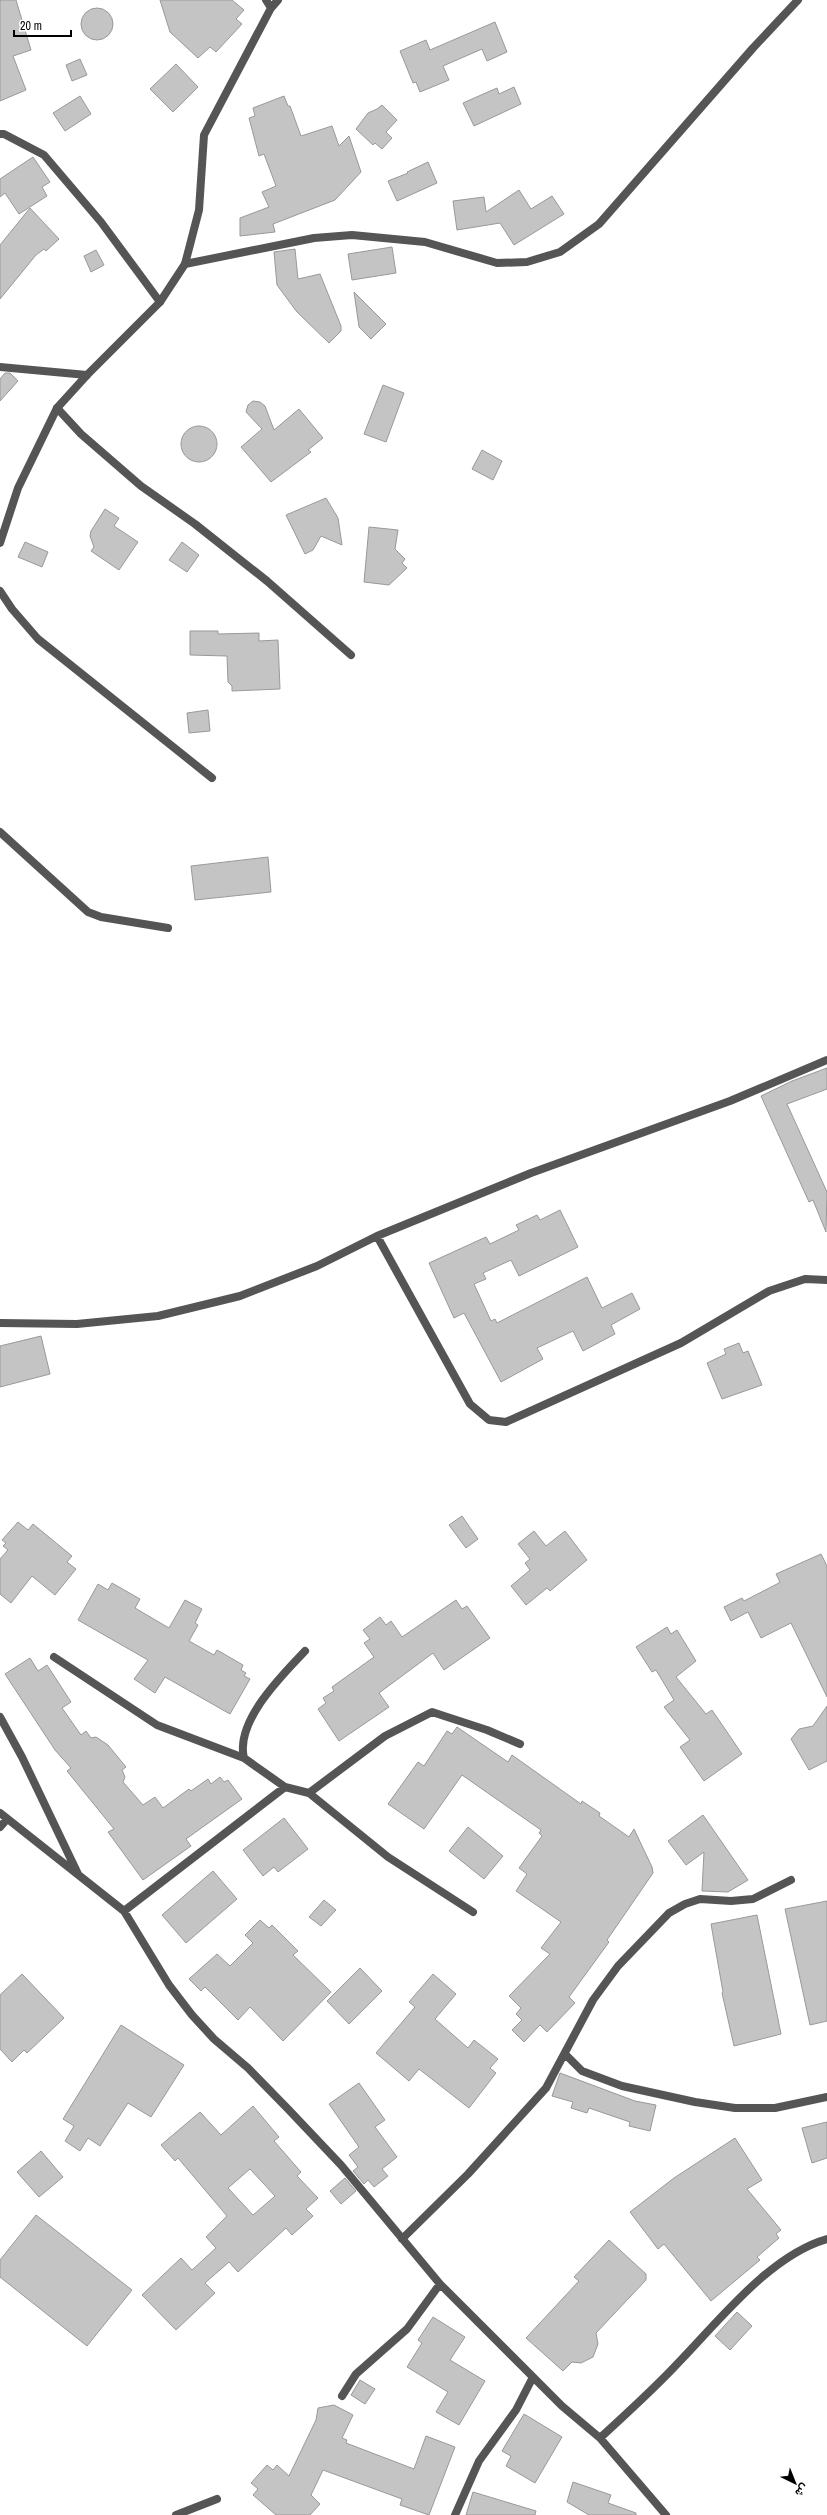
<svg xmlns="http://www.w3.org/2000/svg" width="827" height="2515" font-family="'Archivo Narrow',Vazirmatn,sans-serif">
<rect width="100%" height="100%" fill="#fff"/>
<path fill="#c4c4c4" stroke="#999" fill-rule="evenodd" d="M0,0h16l15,50 -18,6 13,34 -26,11z
M160,0h72l12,10 -8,9 6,5 -26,28 -6,-5 -12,11 -28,-26z
M81 24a16 16 0 1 1 32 0a16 16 0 1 1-32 0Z
M495,22l12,30 -20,9 -5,-12 -39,17 6,14 -29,12 -4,-10 -3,1 -13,-32 26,-11 4,10z
M80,59l7,16 -15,6 -6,-16z
M176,64l22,23 -25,25 -23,-23z
M514,87l7,17 -47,22 -11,-23 34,-15 2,6z
M80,96l11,18 -26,17 -12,-18z
M284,96l4,10h2l11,30 31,-10 7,20 10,-10 12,36 -26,28 -62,24 2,8 -35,4v-18l29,-11 -7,-15 14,-6 -12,-32 -5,2 -10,-38 6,-2 -2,-8z
M382,105l15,15 -11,12 6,6 -10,11 -7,-6 -2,2 -17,-16 12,-16 9,-4z
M33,157l17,25 -8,5 5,9 -28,18 -14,-21 -5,4v-18z
M428,162l9,21 -40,18 -9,-20 20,-8 -1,-1z
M519,190l12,19 21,-13 12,18 -50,31 -14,-22 -43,7 -4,-29 31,-4 2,15z
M30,208l29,31 -13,12 -2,-2 -8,6 -36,44v-54z
M392,247l4,26 -44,7 -4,-26z
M295,249l3,30 22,-5 21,52v5l-12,12 -32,-31 -20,-27 -3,-33z
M96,250l8,15 -13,7 -7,-16z
M354,292l32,32 -15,15 -12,-12z
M5,373h5l8,8 -18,20v-22z
M383,385l21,8 -18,49 -22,-8z
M253,401l7,1 5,4 9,24 25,-21 24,29 -15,12 3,2 -40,30 -30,-35 21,-18 -16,-17 2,-7z
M181 444a18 18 0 1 1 36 0a18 18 0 1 1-36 0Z
M482,450l20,11 -9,19 -21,-11z
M326,498l12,20 4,27 -21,-9 -8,14 -8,4 -19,-39z
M105,509l14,9 -5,8 24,16 -19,28 -28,-19 3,-4 -4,-11 1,-5z
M369,527l29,3 -3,19 10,10 -3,4 5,5 -18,17 -25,-3z
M25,542l23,10 -6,15 -24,-10z
M182,542l17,13 -12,17 -18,-12z
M190,631h28v3l41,-1v8l19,-1 2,49 -48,2v-5l-4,-4 -1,-26 -37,-1z
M208,710l2,21 -21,2 -2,-20z
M268,857l3,35 -76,8 -4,-34z
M827,1068v21l-40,15 40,88 -1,40 -13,-32 -4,2 -48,-106 31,-15z
M560,1210l18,37 -59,29 -8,-16 -28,13 3,6 -12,5 17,37 4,-2 2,4 90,-46 15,31 30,-15 8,16 -29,16 4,9 -32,17 -10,-20 -36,17 6,11 -42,23 -37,-69 -10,5 -25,-55 57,-26 4,7 29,-14 -3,-5 21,-10 3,5z
M41,1336l9,38 -50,13v-41z
M739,1343l4,10 5,-2 14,34 -40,14 -15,-36 19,-9 -2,-5z
M462,1516l16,23 -12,9 -17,-23z
M18,1522l10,8 5,-6 39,32 -5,6 9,7 -21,26 -23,-19 -21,27 -11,-9v-35l8,-9 -5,-4 3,-3 -4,-3z
M534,1531l12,15 19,-15 22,29 -37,31 -3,-3 -21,17 -15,-19 19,-16 -5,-7 5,-4 -12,-15z
M821,1554l6,12v131l-36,-74 -30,15 -13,-26 -17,9 -7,-14 18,-9 2,3 33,-17 3,-2 -4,-8z
M112,1583l28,16 -5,9 34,20 16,-28 17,9 -7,14 3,2 -9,16 25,14 3,-5 26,15 -2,5 5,3 -2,3 6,3 -20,35 -65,-37 -10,16 -21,-14 14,-19 -70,-40 20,-36 10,6z
M456,1600l6,9 5,-3 23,32 -46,32 -11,-17 -54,40 10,14 -50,34 -21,-32 8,-6 -3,-5 11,-7 -2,-4 42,-30 -10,-14 6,-4 -7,-9 17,-13 6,8 5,-4 11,16z
M667,1627l4,7 6,-4 19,31 -20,16 30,37 6,-4 30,44 -38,27 -24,-34 10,-7 -26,-33 10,-7 -18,-30 -4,2 -16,-25z
M30,1658l8,13 9,-6 24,37 -9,6 19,27 5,-4 5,7 5,-1 12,8 18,22 -4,3 3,7 -2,5 20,23 12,-8 8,11 26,-19 2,2 17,-12 3,5 9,-7 4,5 4,-2 14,19 -56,40 5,7 -48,34 -35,-48 6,-3 -47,-58 4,-3 -16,-18 -50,-76z
M827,1706v55l-18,9 -18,-31 8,-10 14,-3z
M457,1727l51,35 4,-7 69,49 1,-3 18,12 -1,3 30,21 5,-8 18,38 1,6 -46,67 2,2 -40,55 6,6 -28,29 -7,-7 -16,17 -12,-12 10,-10 -6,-6 5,-6 -12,-12 41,-42 -9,-6 20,-26 -45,-31 11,-17 -8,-6 23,-32 -3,-3 2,-3 -79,-55 -38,54 -36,-25 30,-42 6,4 23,-35 5,3z
M703,1815l45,65 -20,12 -26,-1 2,-39 -18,13 -18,-24z
M284,1818l24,31 -30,23 -4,-5 -11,9 -20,-26z
M468,1827l35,29 -19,23 -35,-28z
M213,1871l24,28 -51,44 -24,-28z
M324,1900l12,10 -15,16 -12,-9z
M827,1901v120l-17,4 -25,-116z
M757,1915l24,119 -47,12 -12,-53 1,-1 -12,-68z
M260,1920l9,8 3,-3 26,26 -5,4 38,37 -48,49 -33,-34 -12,13 -33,-33 -4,4 -12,-12 28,-25 13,12 23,-23 -8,-8z
M360,1968l22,23 -33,33 -22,-23z
M22,1974l42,44 -37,35 -3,-3 -12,12 -12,-13v-54z
M433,1974l23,20 -21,25 33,29 6,-8 24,19 -8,9 6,5 -27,35 -50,-39 -10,12 -33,-28 39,-46 -6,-5z
M121,2025l63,40 -33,52 -23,-14 -28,43 -12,-8 -8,13 -15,-10 9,-15 -11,-7z
M560,2073l75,28 21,4 -6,26 -21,-5 1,-4 -41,-14 -2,5 -16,-5 2,-6 -21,-6z
M359,2083l26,37 -10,7 22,30 -15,12 6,7 -14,11 -6,-7 -4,4 -11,-13 5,-4 -9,-12 10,-8 -30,-43z
M253,2106l26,31 -5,4 27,31 -4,4 21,22 -12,11 7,7 -21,19 -6,-7 -48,44 -9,-10 -24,21 10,10 -39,37 -34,-35 39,-37 11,12 24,-22 -10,-11 21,-21 -49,-58 -3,3 -14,-16 39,-33 21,23zM250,2169l25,27 -22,19 -25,-27z
M827,2122v36l-15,5 -10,-35z
M735,2138l27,42 -15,9 34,41 -5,4 3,4 -22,19 3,3 -49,41 -47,-57 -6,5 -28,-37 44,-34z
M41,2151l22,26 -24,20 -22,-25z
M345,2178l11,13 -15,13 -11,-13z
M36,2215l96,75 -45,56 -87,-69v-17z
M609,2240l37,34v6l-50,53 2,11 -5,13 -12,6 -9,-1 -9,9 -37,-33 53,-57 -5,-4z
M737,2312l15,14 -22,24 -15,-14z
M433,2317l32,20 -15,23 35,21 -26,44 -23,-13 12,-20 -41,-25 15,-24 -4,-3z
M360,2380l15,9 -10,15 -14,-9z
M334,2405l19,10 -11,23 5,2 -1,3 68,26 12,-33 29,11 -26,68 -29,-10 2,-6 -79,-29 -12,25 9,9 -10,11h-34l-23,-20 5,-6 -7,-6 16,-18 6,5 4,-5 12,11 27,-56 2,-12z
M524,2414l38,23 -27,46 -29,-17 5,-10 -9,-5z
M573,2482l38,13 -3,8 28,10v2h-47l-22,-13z
M473,2492l63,19 -1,4h-69z"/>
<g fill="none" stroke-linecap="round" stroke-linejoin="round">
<path stroke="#555" stroke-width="8" d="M266,0l5,8
M0,134h4l40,21 57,67 59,80
M185,264l14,-54 5,-75 67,-127 7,-8
M0,367l87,8
M57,408l24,26 60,52 54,38 72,57 84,74
M0,591l12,18 26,30 174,139
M0,832l88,80 13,5 67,11
M377,1236l93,168 19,16 17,2 175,-79 88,-52 36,-12 22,1
M0,1323l77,1 81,-8 82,-20 77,-30 60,-30 154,-63 199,-72 97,-41
M54,1657l103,68 87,33
M0,1717l22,40 56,117
M285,1787l-41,-29c-9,-36 37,-82 61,-107
M309,1793l79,64 85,55
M0,1813l124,98 45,74 23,30 22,24 34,29 40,41 53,56 99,119 122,122 38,32 66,77
M0,1827l7,-8
M124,1911l161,-124 24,6 76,-57 47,-24 55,18 33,14
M565,2054l17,17 40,15 73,16 40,6h40l52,-11
M402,2239l66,-65 78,-86 47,-88 25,-34 51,-53 16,-9 15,-5 31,2 22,-2 38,-19
M342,2396l14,-22 51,-45 33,-45
M600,2438c27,-25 54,-49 79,-76 40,-41 91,-107 148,-123
M176,2515l41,-16
M455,2515l24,-54 37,-51 17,-33"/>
<path stroke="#555" stroke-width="8" d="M0,543l18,-55 39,-80 30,-33 73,-73 25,-38 129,-26 38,-3 73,7 72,21 30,-1 33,-10 39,-28 154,-176 45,-48"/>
</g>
<g transform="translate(795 2483) rotate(137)" stroke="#ffffff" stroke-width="3" paint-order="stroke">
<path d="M0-3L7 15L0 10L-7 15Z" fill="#000000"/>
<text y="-6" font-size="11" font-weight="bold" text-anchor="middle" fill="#000000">ش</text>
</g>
<path d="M14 30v6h57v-6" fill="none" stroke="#000000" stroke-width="2"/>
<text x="20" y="30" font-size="12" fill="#000000" stroke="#ffffff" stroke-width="3" paint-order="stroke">20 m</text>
</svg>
